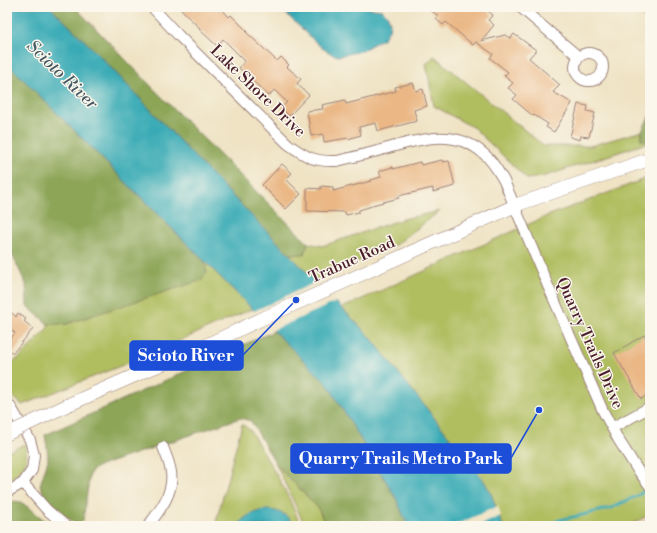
<svg xmlns="http://www.w3.org/2000/svg" width="657" height="533" font-family="'Libre Bodoni',serif">
<rect width="100%" height="100%" fill="#fbf7ec"/>
<filter id="ink" filterUnits="userSpaceOnUse"><feTurbulence type="fractalNoise" baseFrequency=".025" numOctaves="2"/><feDisplacementMap in="SourceGraphic" scale="8" xChannelSelector="R" yChannelSelector="G"/><feConvolveMatrix kernelMatrix="1 2 1 2 8 2 1 2 1" color-interpolation-filters="sRGB"/></filter>
<filter id="wash" filterUnits="userSpaceOnUse"><feTurbulence type="fractalNoise" baseFrequency=".012" numOctaves="4" result="noise"/><feDisplacementMap in="SourceGraphic" scale="16" xChannelSelector="R" yChannelSelector="G"/><feGaussianBlur stdDeviation="0.9" result="paint"/><feColorMatrix in="noise" values="0 0 0 0 0 0 0 0 0 0 0 0 0 0 0 0 0 1.4 0 .05"/><feComposite in="paint" operator="in"/></filter>
<g filter="url(#wash)">
<rect width="100%" height="100%" fill="#efe3c4"/>
<path fill="#e7d4b7" d="M650,514v12h-21l1,-1z"/>
<path fill="#b0be60" stroke="#7d6e46" d="M434,56l110,90h46l52,-15 -1,9 9,1v1l-108,35 -15,2 -53,-51 -40,-22 -8,-42z
M650,177v337l-20,11 -1,1h-126l-13,-35 -6,-10 -113,-143 -29,-30 205,-92z
M440,211l-46,35 -80,34 -25,-26h15l4,-11 14,3 81,-27z
M205,262l47,47 -114,50 -116,46 -15,-14v-26l12,-7 28,-29 1,-5h19l139,-51z
M242,424l8,6c17,30 40,63 50,96h-85z
M25,444c4,18 0,28 -18,36v-28z
M276,464l42,44 8,18h-21z"/>
<path fill="#8ca556" stroke="#6b6240" d="M50,7h25l76,79 157,157 -4,11h-15l-80,-82 -111,-118z
M633,7h17v16z
M7,63l198,199 2,11 -5,7 -136,44h-18l-21,-18 -1,-22 -19,-40z
M650,115v26l-9,-1 1,-9z
M274,331l54,54 68,113 12,28h-82l-8,-18 -42,-44 -25,-43 -11,-3 -143,49 -7,6 -7,48 -5,3 -23,-13 -8,-10 -7,-16 8,-25 -1,-13 -2,-12z
M14,501l7,1 31,24h-45v-22z"/>
<path fill="#39aab5" stroke="#426470" d="M7,7h43l48,47 111,118 162,166 113,143 6,10 13,35h-95l-12,-28 -68,-113 -321,-322z
M279,7h83l20,3 6,6 2,7 -1,7 -5,8 -23,13 -23,5 -6,-2 -10,-6z
M264,510c12,-1 26,4 29,16h-55c6,-11 15,-13 26,-16z"/>
<path fill="#efe3c4" d="M318,281l20,20 -67,30 -19,-19z
M498,506l3,10 -23,10h-25z"/>
<g fill="none" stroke-linecap="round" stroke-linejoin="round">
<path stroke="#39aab5" stroke-width="3" d="M546,526l13,-6 23,-5 29,-7 26,-12 12,-8"/>
</g>
<g id="blocks">
<path fill="#eab785" d="M179,7h35l5,4 2,-3 8,9 2,-2 16,16 -1,1 31,29 4,-4 8,8 -2,2 14,12 -4,5 12,11 -20,21 -8,-8 6,-6 -13,-12 -5,6 -30,-28 6,-7 -22,-22 -6,7 -18,-17 1,-1 -14,-13h1z
M427,7h56l10,8 -5,5 6,5 -13,16 24,-6 6,3 3,-4 22,16 -7,8 31,27 -7,7 19,11 -18,29 -8,-5 2,-3 -14,-9 -1,1 -20,-17 4,-4 -9,-7 5,-5 -9,-7 4,-4 -18,-14 3,-4 -17,-12 -3,3 -27,-23 -3,3 -7,-6 2,-3z
M413,83l3,8 7,-2 4,17 -13,4 3,11 -39,10 -2,-8 -17,4 2,8 -13,4v-1l-24,4 -1,-8 -12,2 -4,-25 16,-2 -1,-4 23,-5 1,4 50,-13 -1,-4z
M578,104l10,2 -1,5 8,2 -6,24 -8,-1 -1,4 -10,-3z
M442,160l1,2 6,-1 6,25 -22,6v-4l-35,8 1,2 -27,7v1l-13,4v2l-13,3 -1,-3 -38,-1v-23l14,1v-3l12,1v4l38,-10v-1l10,-3 -2,-6 14,-4v2l27,-7 1,3z
M282,164l10,9 -6,6 15,15 -15,15 -24,-24z
M11,312l5,5 2,-4 8,6 -2,2 9,8 -20,24 -6,-5v-5l8,-10 -8,-6v-9z
M644,335l6,9v49l-9,6 -27,-46z"/>
</g>
</g>
<g filter="url(#ink)">
<use href="#blocks" fill-opacity="0" stroke="#9c8178" stroke-width="1"/>
<g fill="none" stroke-linecap="round" stroke-linejoin="round">
<defs>
<path id="minor" d="M152,7l27,29 109,108c18,13 26,18 49,17 17,-4 34,-8 51,-13 33,-9 67,-20 96,6 9,7 14,17 20,27l44,105 55,125 15,28 19,30 13,17
M520,7l59,50
M575 67a14 14 0 1 1 28 0a14 14 0 1 1-28 0Z
M7,402l5,7 18,31 4,15 -2,15 -9,13 -16,9
M612,428l38,-21
M23,483l24,27 19,16
M148,526c12,-16 26,-33 23,-54 -1,-8 -5,-17 -8,-25"/>
<path id="major" d="M70,404l75,-33 51,-21 72,-34 251,-112 131,-45"/>
</defs>
<use href="#minor" stroke="#9c8178" stroke-width="12"/>
<use href="#major" stroke="#9c8178" stroke-width="14"/>
<use href="#minor" stroke="#fff" stroke-width="10"/>
<use href="#major" stroke="#fff" stroke-width="13"/>
<defs>
<path id="major-bridge" d="M7,434l63,-30"/>
</defs>
<use href="#major-bridge" stroke="#9c8178" stroke-width="14" stroke-linecap="butt"/>
<use href="#major-bridge" stroke="#fff" stroke-width="13"/>
</g>
</g>
<g text-anchor="middle" dominant-baseline="central" stroke-width="3" stroke-linejoin="round" paint-order="stroke">
<g font-size="16" fill="#4a1f2b" stroke="#fbf7ec">
<text transform="translate(258 91) rotate(44)">Lake Shore Drive</text>
<text transform="translate(352 260) rotate(-24)">Trabue Road</text>
<text transform="translate(590 343) rotate(66)">Quarry Trails Drive</text>
</g>
<g font-size="17" font-style="italic" fill="#435762" stroke="#fbf7ec">
<text transform="translate(62 75) rotate(44)">Scioto River</text>
</g>
</g>
<path fill="none" stroke="#1d4ed8" stroke-width="1.5" d="M296 300L243 355M539 410L511 458"/>
<g fill="#1d4ed8" stroke="#fbf7ec" stroke-width="1.5">
<circle cx="296" cy="300" r="4"/>
<circle cx="539" cy="410" r="4"/>
</g>
<g fill="#1d4ed8" stroke="#1d4ed8" stroke-width="1.5">
<rect x="130" y="341" width="113" height="29" rx="4"/>
<rect x="291" y="444" width="220" height="29" rx="4"/>
</g>
<g font-size="17" text-anchor="middle" font-weight="bold" fill="#fff">
<text x="186" y="361">Scioto River</text>
<text x="401" y="464">Quarry Trails Metro Park</text>
</g>
<rect width="657" height="533" fill="none" stroke="#fbf7ec" stroke-width="24"/>
</svg>
